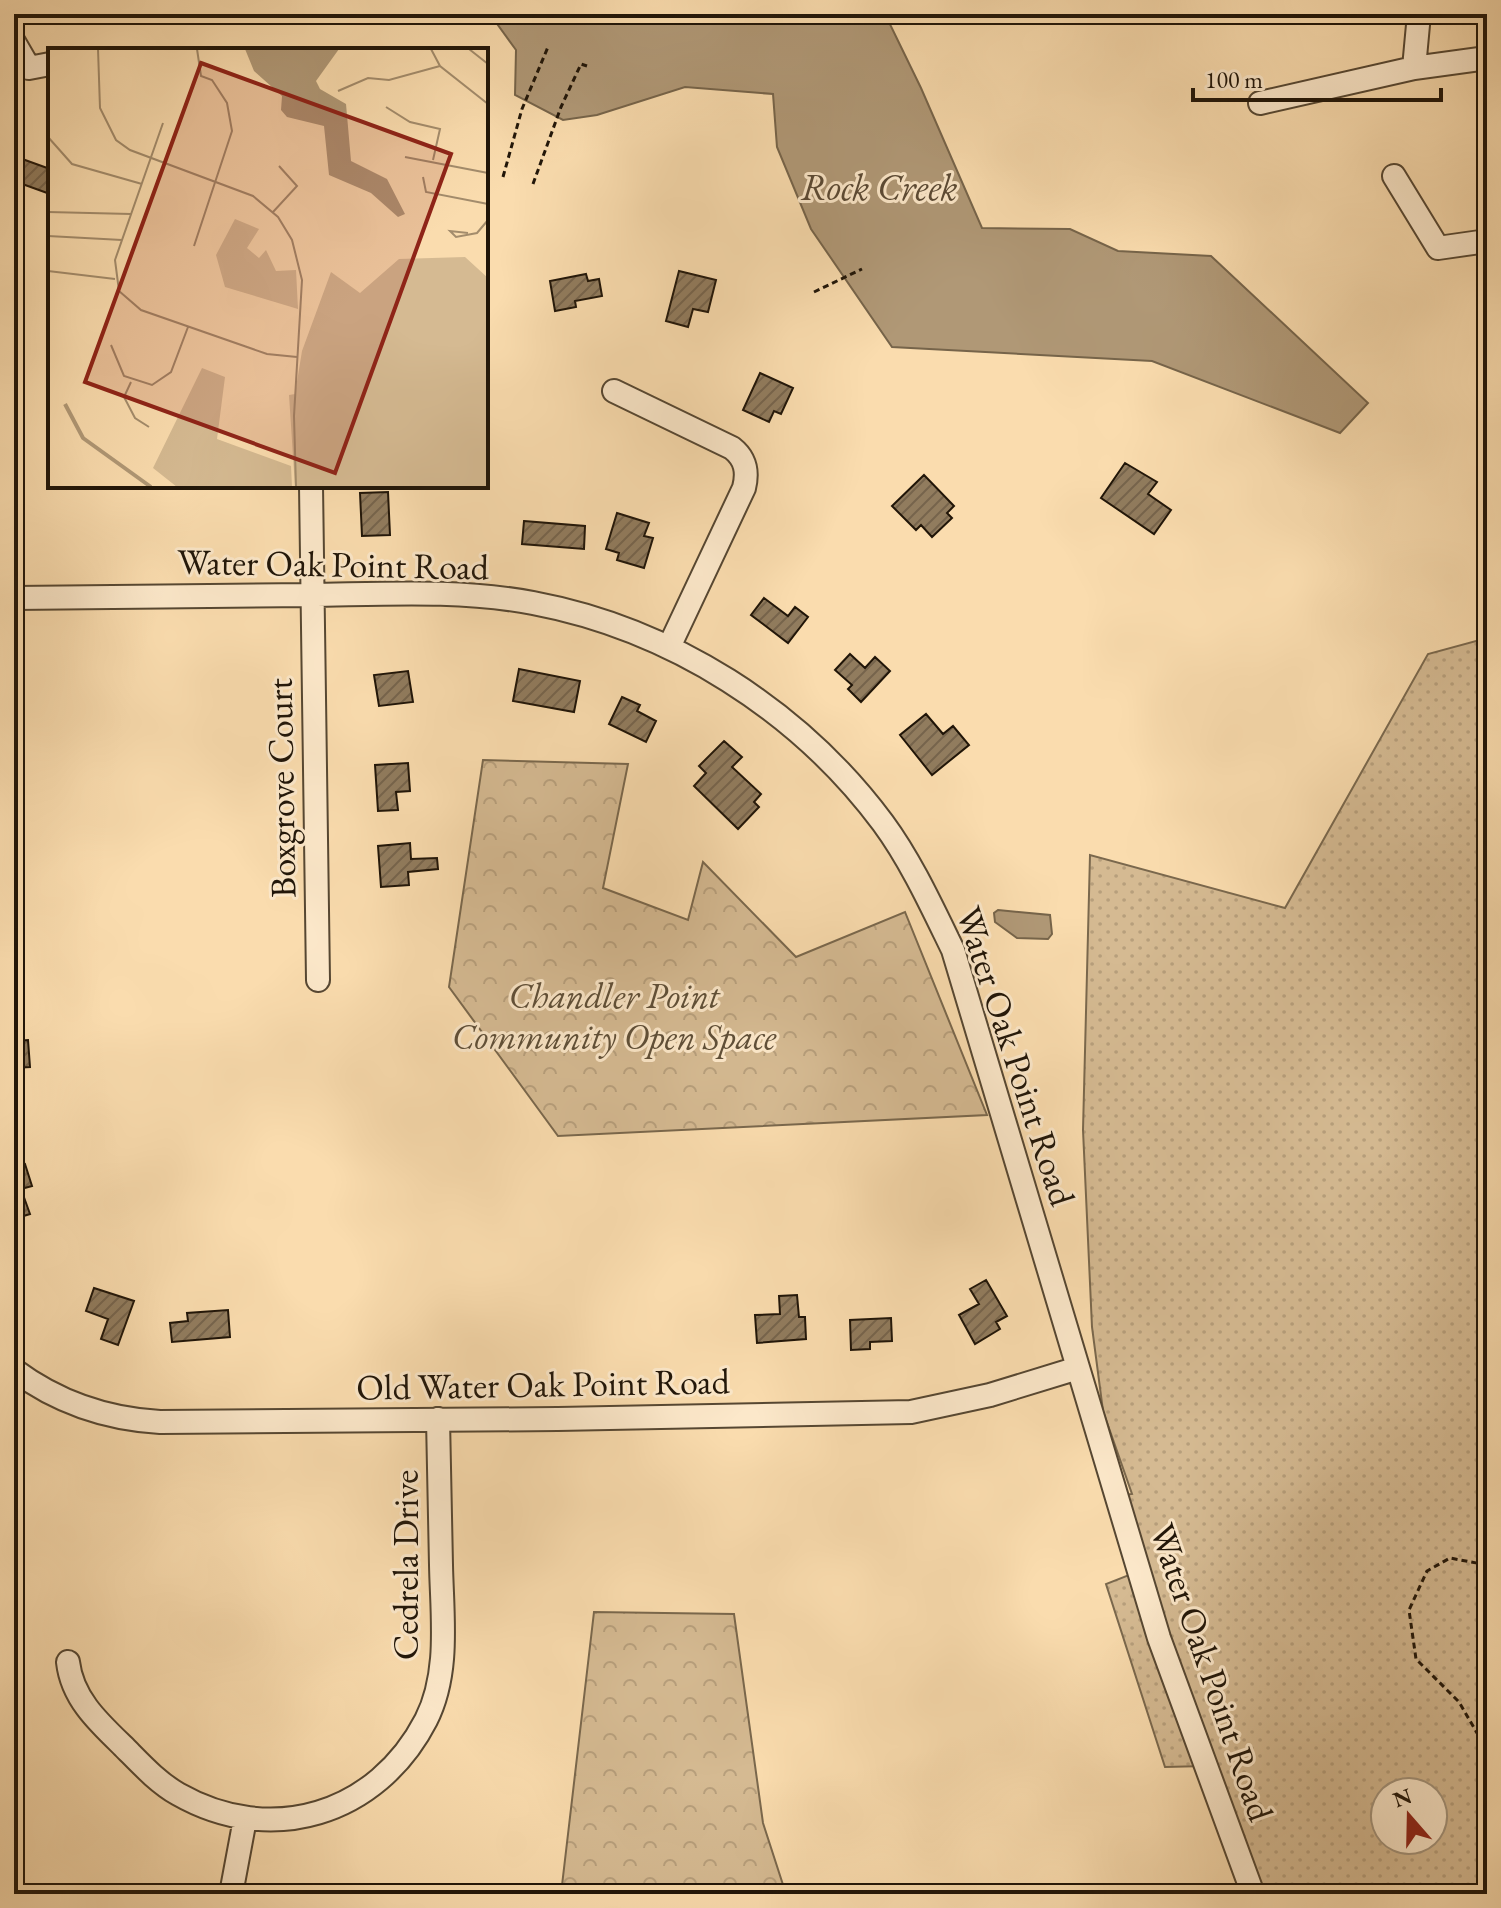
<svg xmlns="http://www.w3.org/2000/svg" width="1501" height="1908" font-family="'EB Garamond',serif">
<defs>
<pattern id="grass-dots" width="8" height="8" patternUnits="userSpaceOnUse" patternTransform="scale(2)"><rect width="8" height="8" fill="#d5ba92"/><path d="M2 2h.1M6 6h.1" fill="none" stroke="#b79f7c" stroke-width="1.8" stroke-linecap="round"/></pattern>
<pattern id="forest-crowns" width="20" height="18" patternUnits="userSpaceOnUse" patternTransform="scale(2)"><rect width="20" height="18" fill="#d5ba92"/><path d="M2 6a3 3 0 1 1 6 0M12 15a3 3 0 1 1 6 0" fill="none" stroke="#b79f7c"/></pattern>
<pattern id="building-hatch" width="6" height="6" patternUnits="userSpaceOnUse" patternTransform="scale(2)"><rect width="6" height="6" fill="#917c5e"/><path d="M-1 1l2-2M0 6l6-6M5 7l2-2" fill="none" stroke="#76644c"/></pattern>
</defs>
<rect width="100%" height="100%" fill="#fadcae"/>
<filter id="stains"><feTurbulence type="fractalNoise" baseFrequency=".0025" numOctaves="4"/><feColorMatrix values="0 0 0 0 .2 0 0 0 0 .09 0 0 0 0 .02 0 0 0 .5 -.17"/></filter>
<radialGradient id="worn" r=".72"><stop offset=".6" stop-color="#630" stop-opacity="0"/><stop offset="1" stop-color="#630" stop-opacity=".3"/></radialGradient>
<path fill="url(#grass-dots)" stroke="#7a684d" stroke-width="2" fill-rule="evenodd" d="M1487,638v1256h-237l-45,-128 -40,1 -59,-183 31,-12 -20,-76 15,-2 -29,-83 -11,-84 -9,-197 7,-275 195,53 143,-254zM1385,1792h48v48h-48z"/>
<path fill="url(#forest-crowns)" stroke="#7a684d" stroke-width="2" d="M483,760l145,4 -25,124 85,32 15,-58 93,95 109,-45 82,203 -429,21 -109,-149z
M594,1612l140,2 29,209 23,71h-225z"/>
<path fill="#b09876" stroke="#76644a" stroke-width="2" d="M490,14h395l36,74 61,140 88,1 48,22 93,5 157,147 -28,30 -188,-72 -260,-14 -81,-118 -34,-82 -4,-53 -88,-7 -88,28 -34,5 -48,-25 1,-45z
M998,910l52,5 2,19 -4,5 -31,-1 -22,-16 -1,-9z"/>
<path fill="url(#building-hatch)" stroke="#201508" stroke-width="2" d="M14,156l36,13v25l-36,-13z
M679,271l37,9 -8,32 -15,-3 -5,18 -22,-6z
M586,274l2,7 11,-2 3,17 -27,5 1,6 -21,4 -5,-30z
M760,373l33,15 -12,26 -7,-3 -5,11 -26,-12z
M1125,463l32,19 -9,12 23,16 -17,24 -53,-36z
M924,475l30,31 -7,7 5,5 -20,19 -11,-12 -5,5 -24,-24z
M388,492l2,43 -28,1 -2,-43z
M617,513l32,10 -5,13 9,2 -9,30 -27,-8 2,-7 -13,-4z
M524,521l61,5 -1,23 -62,-5z
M764,598l24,18 7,-9 13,10 -20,26 -37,-28z
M850,654l15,14 10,-11 15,14 -29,31 -13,-13 4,-4 -17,-15z
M519,669l61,12 -6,31 -61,-11z
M408,671l5,31 -34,4 -5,-31z
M622,697l18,8 -3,6 19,10 -10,21 -37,-18z
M926,714l17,20 10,-8 16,19 -37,30 -32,-40z
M724,741l18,16 -10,10 29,27 -7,8 5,5 -21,22 -44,-43 12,-13 -7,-7z
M408,763l2,28 -14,1 2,18 -20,1 -3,-46z
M410,843l1,16 26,-1 1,11 -30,3 1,13 -28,2 -3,-41z
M28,1040l2,27 -16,1v-27z
M25,1164l7,22 -11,3 9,25 -16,5v-51z
M986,1280l21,36 -11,6 4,7 -25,15 -16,-29 20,-11 -9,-15z
M94,1288l40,13 -16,44 -17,-6 7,-20 -22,-8z
M797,1295l2,22h6l1,22 -49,4 -2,-28 25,-1 -1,-18z
M228,1310l2,27 -58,5 -2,-19 18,-2 -1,-8z
M891,1318l1,23 -22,1v7l-19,1 -1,-30z"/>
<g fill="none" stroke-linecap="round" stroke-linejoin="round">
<defs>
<path id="minor" d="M14,42l15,26 21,-4
M1414,68l5,-54
M1260,103l154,-35 73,-10
M1394,176l44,72 49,-7
M614,391l118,57c14,11 16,24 12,40l-75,159
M311,486l7,494
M14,598c99,-1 197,-2 296,-3 74,-1 149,-6 223,8 138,26 266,107 350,220 28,38 49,84 70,127l206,688 94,256
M14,1370c43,32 93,49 146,52l398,-3 353,-7 79,-17 88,-27
M68,1662c4,36 30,60 55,84 17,17 34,36 55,48 93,53 199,21 248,-74 24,-47 16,-104 15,-155 -1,-49 -2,-98 -3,-146
M231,1894l14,-75"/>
</defs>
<use href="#minor" stroke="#564732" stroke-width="26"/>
<path stroke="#201508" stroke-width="3" stroke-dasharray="6 4" stroke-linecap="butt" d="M503,177l19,-68 26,-62
M533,184l28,-77 20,-43 6,2
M814,292l48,-23
M1487,1565l-37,-7 -23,13 -18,39 7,49 43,43 28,48"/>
<use href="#minor" stroke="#fce8ca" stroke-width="22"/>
</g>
<g text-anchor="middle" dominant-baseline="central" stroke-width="6" stroke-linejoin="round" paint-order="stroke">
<g font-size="36" fill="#201508" stroke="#fce8ca">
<text transform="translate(333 564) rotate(1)">Water Oak Point Road</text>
<text transform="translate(281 788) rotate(-91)">Boxgrove Court</text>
<text transform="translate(1016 1056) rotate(72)">Water Oak Point Road</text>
<text transform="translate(543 1384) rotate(-1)">Old Water Oak Point Road</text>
<text transform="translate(405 1565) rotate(-90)">Cedrela Drive</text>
<text transform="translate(1212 1672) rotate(71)">Water Oak Point Road</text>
</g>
<g font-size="36" font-style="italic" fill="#5f4f38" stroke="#fce8ca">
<text x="614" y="995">Chandler Point<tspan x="614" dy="41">Community Open Space</tspan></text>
</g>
<g font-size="38" font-style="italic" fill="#5a4934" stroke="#fce8ca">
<text x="879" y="186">Rock Creek</text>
</g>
</g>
<g transform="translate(48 48)">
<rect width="440" height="440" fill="#fadcae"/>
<path d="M417,209l23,21v209h-193l-6,-92 6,-1 7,-43 29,-79 29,21 39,-34z" fill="#d5ba92"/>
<path d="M187,171l24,10 -12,19 12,10 7,-8 10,21 20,-1 2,39 -73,-22 -9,-32zM154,320l23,9 -8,62 74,27 1,21h-115l-24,-19z" fill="#d5ba92"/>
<path d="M197,1h94l-23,32 4,8 26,15 5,57 36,18 18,35 -7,3 -27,-24 -42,-18 -5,-49 -37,-9 -6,-7 1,-14 -28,-25z" fill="#b09876"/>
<path fill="none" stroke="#b09876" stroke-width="4" d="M17,356l18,34 68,49"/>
<path fill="none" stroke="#a38c6c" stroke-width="2" d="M50,1l2,59 16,32 14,10 123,46 25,21 14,23 10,40 -8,136 2,71M383,1l9,17 48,38M421,1l19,15M290,43l30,-13 21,2 51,-14M338,59l24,15 30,7 -7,31M115,75l-48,137 4,31 22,19 126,44 30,3M0,89l24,27 70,20M357,109l83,16M375,129l3,15 62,12M0,164l83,2M225,164l24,-26 -18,-20M420,185l-18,-2 6,6 21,-4 11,-13M0,188l74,4M146,198l38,-115 -5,-28 -15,-23 -11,-4 -4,-27M0,223l67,8M63,297l13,31 28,9 19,-13 17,-45M83,334l-7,15 11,21 14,9"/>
<path fill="#8f2418" fill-opacity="0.15" stroke="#8f2418" stroke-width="4" d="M153,15l250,91 -116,319 -250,-91z"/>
<rect width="440" height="440" fill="none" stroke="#201508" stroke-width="4"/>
</g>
<rect width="1501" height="1908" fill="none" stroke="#fadcae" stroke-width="48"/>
<rect x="16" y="16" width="1469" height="1876" fill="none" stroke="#201508" stroke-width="4"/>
<rect x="24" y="24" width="1453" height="1860" fill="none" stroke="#201508" stroke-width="2"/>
<g transform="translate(1409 1816) rotate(340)"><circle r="38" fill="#fce8ca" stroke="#a4947c" stroke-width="2"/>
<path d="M0-6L14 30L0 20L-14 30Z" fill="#8f2418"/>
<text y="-12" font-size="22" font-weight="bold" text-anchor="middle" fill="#201508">N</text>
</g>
<path d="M1193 88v12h248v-12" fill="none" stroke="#201508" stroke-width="4"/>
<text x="1205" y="88" font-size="24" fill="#201508" stroke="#fce8ca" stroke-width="6" paint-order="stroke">100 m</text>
<rect width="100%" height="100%" filter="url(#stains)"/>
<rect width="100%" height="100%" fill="url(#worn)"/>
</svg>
